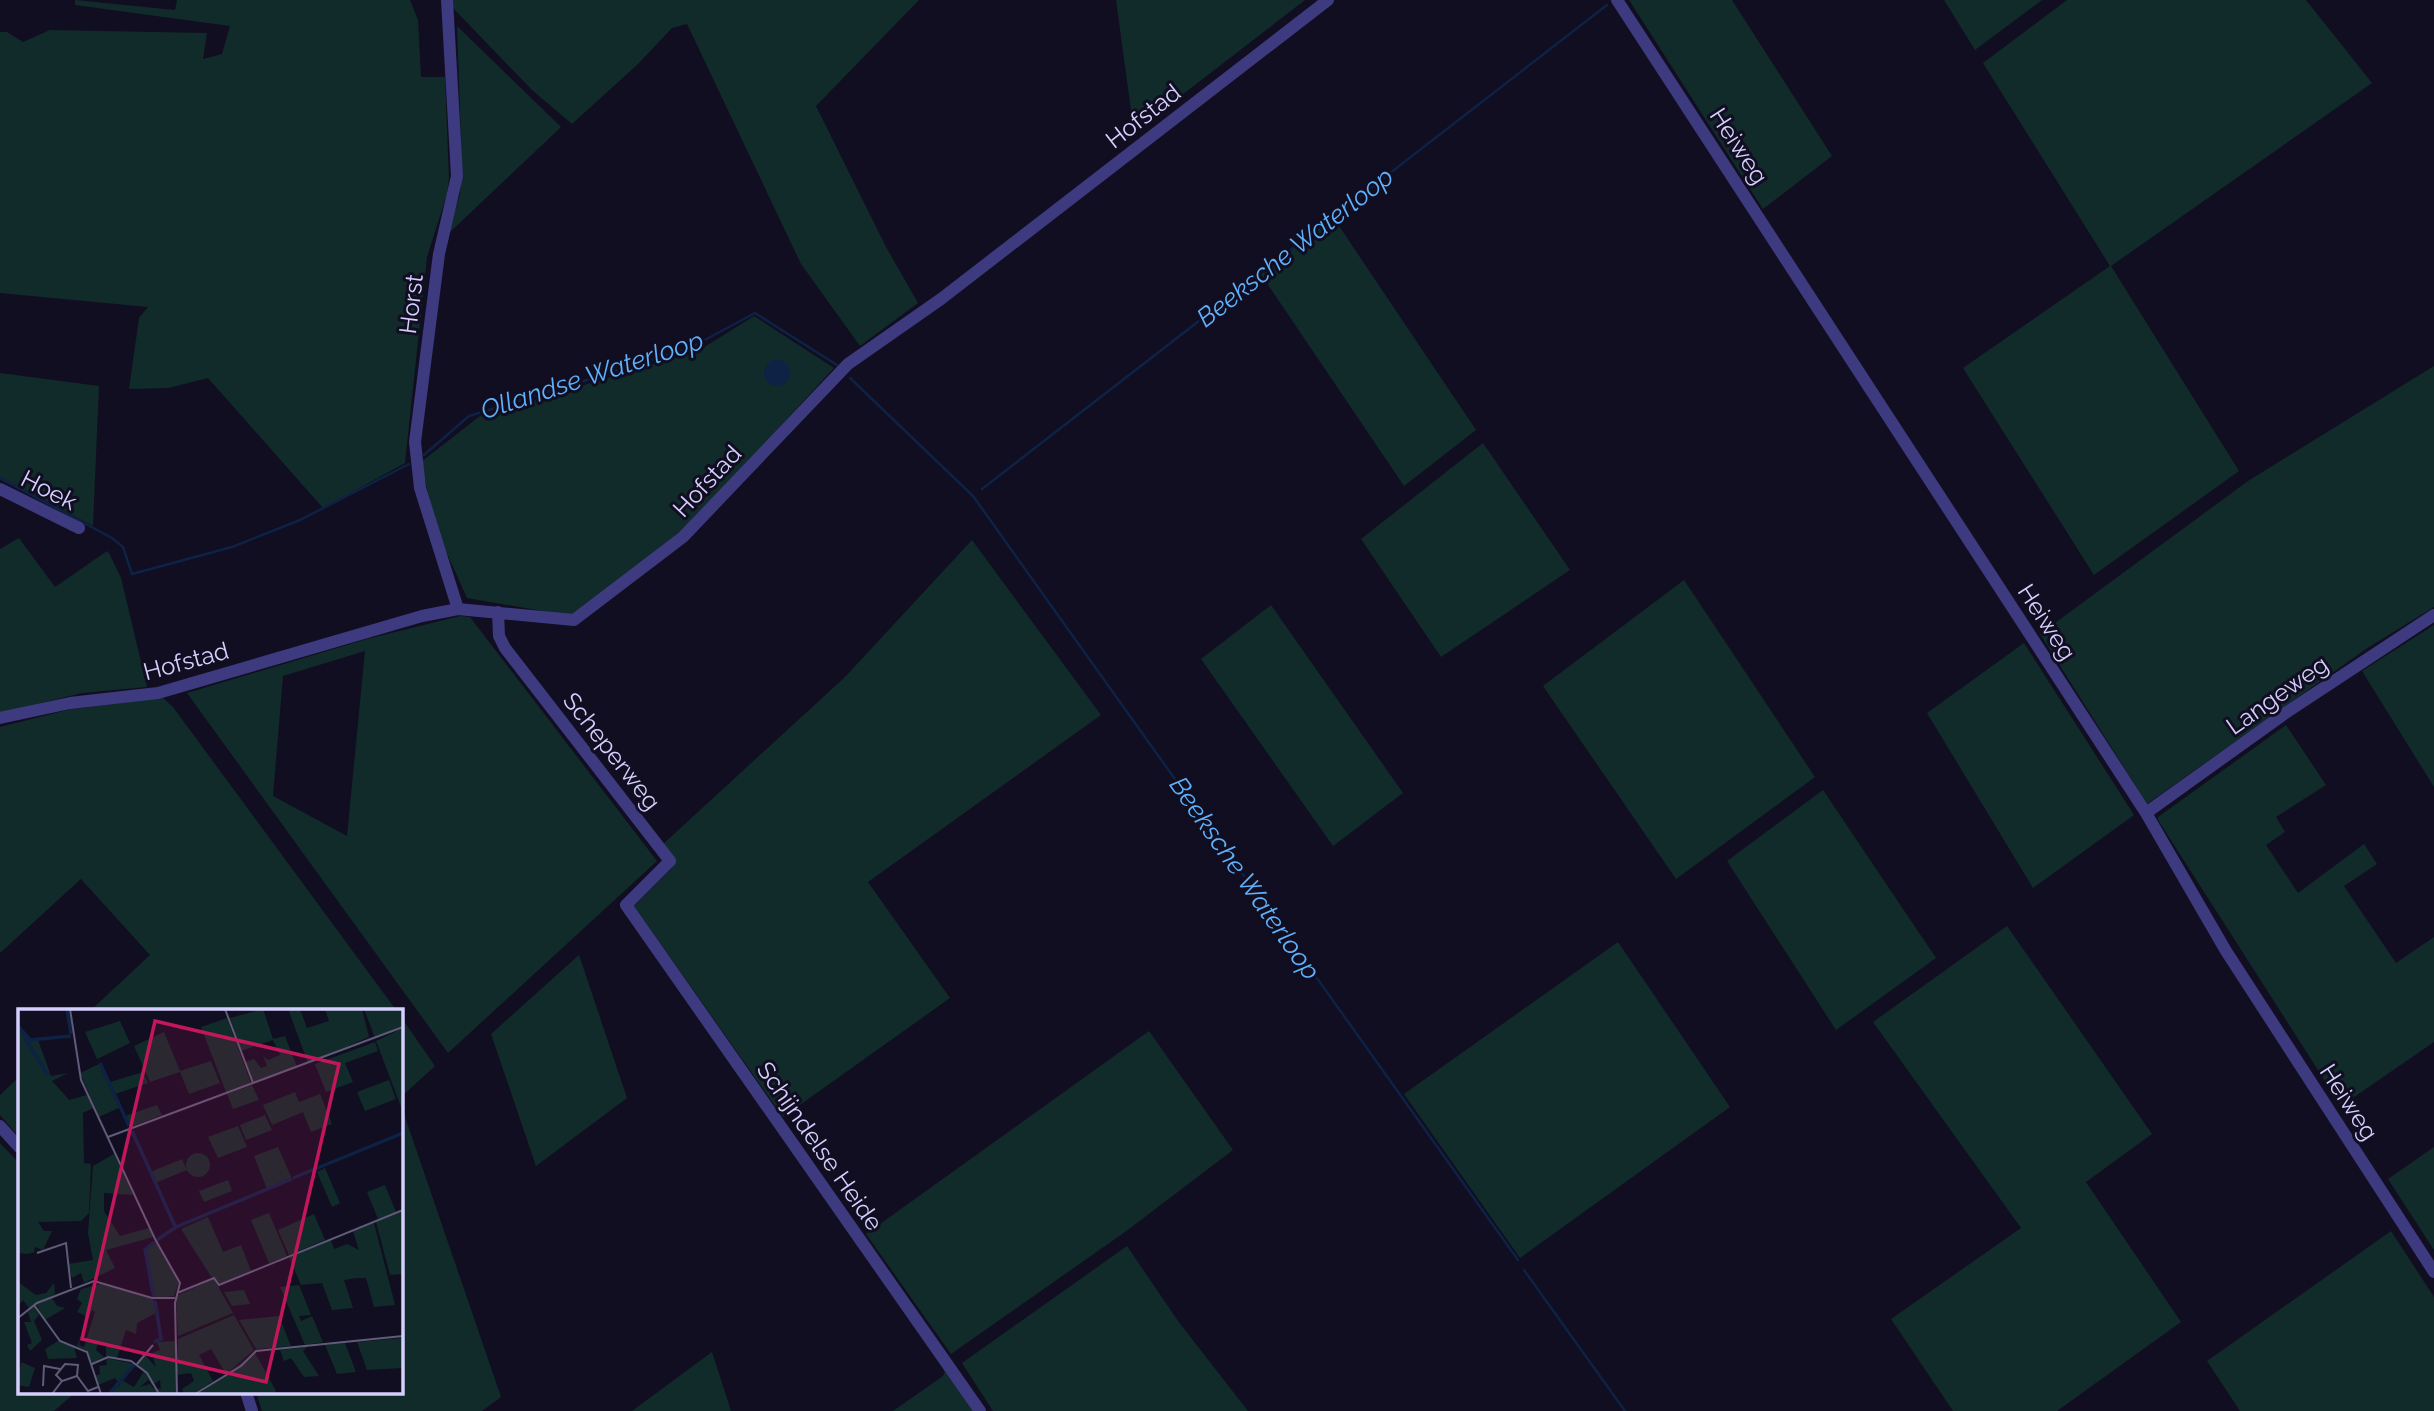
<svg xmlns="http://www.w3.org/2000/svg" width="2434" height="1411" font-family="Raleway,sans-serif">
<rect width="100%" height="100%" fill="#110e21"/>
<path fill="#112b2a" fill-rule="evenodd" d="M75,0l100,10 2,-10h233l8,20 3,57h24l4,102 -2,15 -20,63 -22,206 -82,45 -115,-130 -40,10 -39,1 10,-71 9,-11 -148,-14v-261h7l16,10 27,-12 157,3 -4,26 19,-5 8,-28 -155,-21z
M450,0h469l-103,106 70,141 32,56 -58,43 -59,-82 -114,-240 -15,4 -34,36 -66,60 -40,-34 -80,-83z
M1116,0h189l-171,132z
M1629,0h103l100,156 -69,53z
M1944,0h98l-67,50z
M2067,0h239l66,83 -261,183 128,205 -145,104 -131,-207 147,-102 -127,-203z
M457,26l104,101 -114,108 13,-41 2,-24z
M1333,217l143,213 -72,56 -144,-213z
M754,316l80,52 -153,166 -110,82 -104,-18 -31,-69 -15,-67 59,-46 218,-65z
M2434,366v241l-68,42 -219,155 -107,-170 208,-153z
M0,373l99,13 -6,140 -93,-49z
M1483,443l87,127 -129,87 -80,-118z
M19,538l36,49 52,-36 2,2 12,25 26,109 -65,6 -82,20v-164z
M972,540l129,175 -233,167 82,116 -167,119 -149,-211 38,-38 -10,-23 183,-168z
M1684,580l131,197 -139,102 -133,-193z
M1271,605l132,188 -70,53 -132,-187z
M460,616l10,1 187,244 -209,192 -261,-360 180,-54zM365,651l-18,185 -74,-40 10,-120z
M2434,625v162l-72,-116z
M2024,643l110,172 -101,73 -106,-175z
M163,698l10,9 223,303h-305l59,-55 -69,-76 -81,74v-226l71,-18z
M2286,725l40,60 -50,32 9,15 -19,13 32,48 66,-49 13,20 -33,22 52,77 38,-26v105l-93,64 -183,-286v-3z
M1823,790l113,168 -100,72 -109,-169z
M2007,926l145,208 -66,48 95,140 -124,89h-104l-62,-92 130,-91 -148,-206z
M1618,942l112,165 -210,151 -116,-164z
M579,955l48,143 -91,68 -45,-132z
M401,1017l34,49 -34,31z
M1149,1031l84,119 -108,82 -174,122 -85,-120z
M19,1077v60l-19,-22v-20z
M404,1114l97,283 -19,14h-220l-6,-19h145v-275z
M0,1143l19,20v229h57l-22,19h-54z
M2434,1147v103l-46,-71z
M2391,1231l43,66v114h-194l-33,-50z
M1127,1246l51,75 70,90h-255l-31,-48z
M712,1352l19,59h-99z
M945,1371l29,40h-81l50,-35z"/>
<path fill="#0d2245" d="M764 373a13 13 0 1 1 26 0a13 13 0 1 1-26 0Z"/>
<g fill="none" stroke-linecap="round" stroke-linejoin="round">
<path stroke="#0d2245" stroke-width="2.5" d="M850,378l123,118 545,764
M424,455l45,-39 219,-67 67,-36 82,52
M0,478l112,60 11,9 9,27 100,-27 68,-27 109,-56
M982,489l625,-484
M1524,1270l101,141"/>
<path stroke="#3d3a7f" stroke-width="12" d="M447,0l10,176 -18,78 -24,188 5,46 38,121
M1617,0l529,813 80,138 208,321
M0,489l79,39
M498,612l1,24 6,12 165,213 -44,44 354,506
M0,718l70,-15 88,-10 264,-77 36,-7 116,11 109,-83 165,-173 93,-65 387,-299
M2146,813l141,-101 147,-97
M0,1126l19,21
M246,1392l6,19"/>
</g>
<g text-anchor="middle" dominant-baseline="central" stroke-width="6" stroke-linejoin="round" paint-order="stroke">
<g font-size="24" fill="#d5cffe" stroke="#110e21">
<text transform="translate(1143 116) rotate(-38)">Hofstad</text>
<text transform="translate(1739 146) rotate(57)">Heiweg</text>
<text transform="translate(411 304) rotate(-83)">Horst</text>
<text transform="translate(707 481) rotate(-47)">Hofstad</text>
<text transform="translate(49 490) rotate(27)">Hoek</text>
<text transform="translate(2047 622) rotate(57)">Heiweg</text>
<text transform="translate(186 661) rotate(-15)">Hofstad</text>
<text transform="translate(2277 695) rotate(-35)">Langeweg</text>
<text transform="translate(612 751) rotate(52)">Scheperweg</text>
<text transform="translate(2349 1102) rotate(57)">Heiweg</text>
<text transform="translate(820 1146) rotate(55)">Schijndelse Heide</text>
</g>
<g font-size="26" font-style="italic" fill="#5fb1fb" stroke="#110e21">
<text transform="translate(1295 247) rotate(-38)">Beeksche Waterloop</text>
<text transform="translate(592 375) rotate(-18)">Ollandse Waterloop</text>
<text transform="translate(1245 878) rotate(55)">Beeksche Waterloop</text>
</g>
</g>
<g transform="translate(18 1009)">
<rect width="385" height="385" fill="#110e21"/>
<path d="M245,0l10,30 12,-3 12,31 -44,15 -8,-20 9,-3 7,9 6,-2 -4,-10 5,4 12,-5 -7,-15 -32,11 -11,-33zM270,0h12l7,19 22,-7 -4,-12h37l7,28 -61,26zM346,0h39v17l-28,12zM209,9l24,65 -25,9 -25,-65zM102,12l10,22 -33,16 -12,-27zM0,17l6,10 14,4 13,36 17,-3 -16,8 11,12 6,7 18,-5 6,13 -10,5 1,50 7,1 -2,49 -8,8 -43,1 6,9h8l-9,19 -8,-3 -1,5 -7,2 -9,-1zM385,19v84l-27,-71zM146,23l16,39 31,-10 9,22 -31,11 -9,-22 -30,10 -16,-36zM357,33l3,9 -33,12 8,19 -27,10 -11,-28zM83,54l9,19 33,-10 5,11 -33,11 6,13 -22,10 -19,-44zM371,71l7,19 -31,12 -8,-19zM234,76l7,15 -26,9 -6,-15zM277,83l4,10 21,-8 12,30 -21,8 -8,-20 -31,13 -9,-20zM139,96l5,10 -32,12 -5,-11zM247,106l7,15 -26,10 -6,-15zM220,117l9,21 -29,11 -10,-21zM260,138l14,32 -25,10 -13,-33zM168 156a12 12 0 1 1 24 0a12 12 0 1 1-24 0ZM96,145l19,41 -29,-2v18l16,25 29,-8 4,9 -47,13 9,18 -31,15 -3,-10 -9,5 -4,-14 25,-4 -5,-27 5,-67zM164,150l5,11 -32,13 -5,-11zM307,159l15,35 -8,4 -15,-35zM210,171l4,11 -28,11 -5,-11zM367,176l11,27 -18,7 -11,-27zM385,202v63l-13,1 -14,-53zM251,204l18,43 -18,7 -18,-43zM296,205l11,26 -36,15 -11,-25zM190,208l15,35 18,-7 10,26 -32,13 -7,-6 -31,-49zM356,214l21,82 -21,2 -8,-29h-9l-13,2 9,28 -21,2 -10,-27 -21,2 -12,-28 42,-17 3,9 13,-5 12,6 -6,-19zM137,232l24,42 -5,13 -19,2 -5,-9 -4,-39zM196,270l19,34 -55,23 -2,-40zM0,273l18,13 10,-2 8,-10 1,11 -26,14 -6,-8 -5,6zM87,274l49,17 4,12 -21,11 -1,11 -10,-4 -9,28 -11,-2v-11l-8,-2 -2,7 8,7 -12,6 -6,-13 -9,-4 5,-13 -3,12 5,2 11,-35 -3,-2 -8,19 4,-12 -11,-5 5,-9 -5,-4 4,-10zM281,276l12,30 -12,1 2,5 11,-5 11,26 -18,3 -25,-58zM226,281l6,14 -18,2 -8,-14zM34,289l5,8 8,2 -20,12 -9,-16zM16,297l5,9 -5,6 8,19 -12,11 -3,-6 5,-2 -8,-21h7l-3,-10zM216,306l20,35 -28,24 -15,-25 -12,6 14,26 -20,13h-9l-2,-5 12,-8 -3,-8 -15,2 2,-36zM261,307l12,30 -35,3 -17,-29zM385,329v30l-36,2 -10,-28zM40,332l16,6 3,11 -29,1 -3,-10zM158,332v53h-16l-5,-6 6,1 -1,-9 -8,5 -14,-21 7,-9 11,12 -4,-14 8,-3 -3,-8zM327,334l11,29 -19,2 -12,-29zM289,338l-4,4 16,25 -15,1 -13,-19 -7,3 -4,-11zM237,344l21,38 -3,3h-75zM88,349l29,6 -12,17 11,6 10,-16 4,9 -8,7 10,-3 8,10h-49l11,-9 -5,-7 -17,7 -4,-9 6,-2 -1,-8 8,-1zM3,353l14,6 -6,19 -11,-2z" fill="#112b2a"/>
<path fill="none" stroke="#0d2245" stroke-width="3.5" d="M49,0l4,25M0,17l12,14 41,-4M7,29l23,37M82,54l29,63M114,122l43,95M275,169l110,-45M139,231l19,-13 116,-48M136,288l-9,-47 9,-8M136,333l7,-3 -6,-38M91,385l25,-29"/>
<path fill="none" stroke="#5f5b79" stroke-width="2" d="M52,0l11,71 74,159 25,44 -5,20 2,91M207,0l28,74M90,128l295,-110M19,244l29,-10 5,45M159,284l37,-15 5,7 184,-75M16,296l26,36 27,11 14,42M0,309l19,-15 57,-22 58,17h23M74,355l16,-7 23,4 16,12 12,21M119,355l16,-19M59,367l11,15 10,-4M44,372l-6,-6 9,-11 13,1 -1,11M25,377l1,-20 16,3M34,385l10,-13 15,-5M177,385l46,-28 15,-15 147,-15"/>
<path fill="#c2185b" fill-opacity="0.15" stroke="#c2185b" stroke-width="3.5" d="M137,12l184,43 -73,318 -184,-43z"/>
<rect width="385" height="385" fill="none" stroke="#d5cffe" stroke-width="3.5"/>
</g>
</svg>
